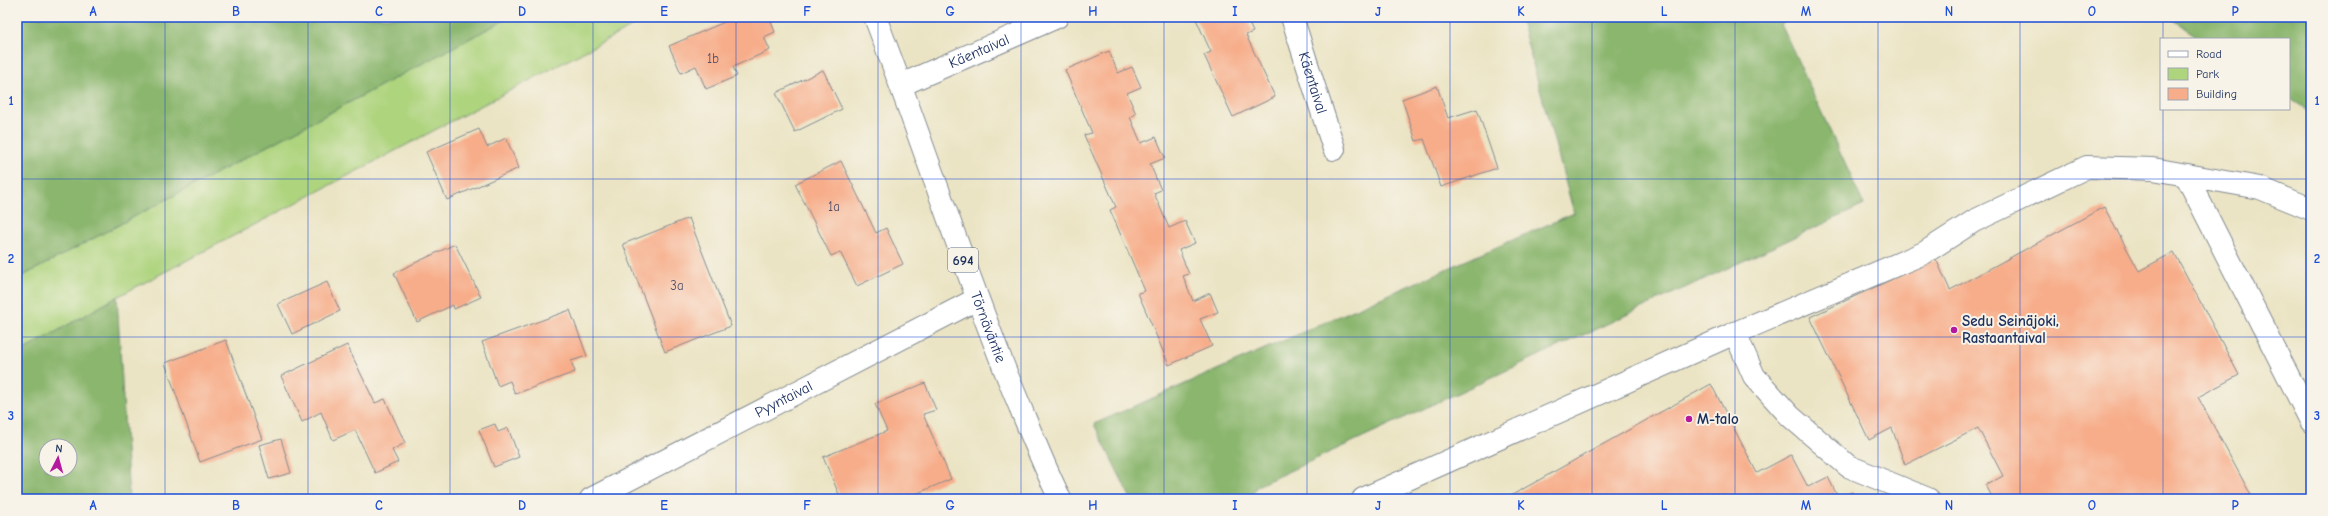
<svg xmlns="http://www.w3.org/2000/svg" width="2328" height="516" font-family="'Comic Neue',sans-serif">
<rect width="100%" height="100%" fill="#f7f3e8"/>
<filter id="ink" filterUnits="userSpaceOnUse"><feTurbulence type="fractalNoise" baseFrequency=".025" numOctaves="2"/><feDisplacementMap in="SourceGraphic" scale="8" xChannelSelector="R" yChannelSelector="G"/><feConvolveMatrix kernelMatrix="1 2 1 2 8 2 1 2 1" color-interpolation-filters="sRGB"/></filter>
<filter id="wash" filterUnits="userSpaceOnUse"><feTurbulence type="fractalNoise" baseFrequency=".012" numOctaves="4" result="noise"/><feDisplacementMap in="SourceGraphic" scale="16" xChannelSelector="R" yChannelSelector="G"/><feGaussianBlur stdDeviation="0.9" result="paint"/><feColorMatrix in="noise" values="0 0 0 0 0 0 0 0 0 0 0 0 0 0 0 0 0 1.4 0 .05"/><feComposite in="paint" operator="in"/></filter>
<g filter="url(#wash)">
<rect width="100%" height="100%" fill="#ebe4c4"/>
<path fill="#aed47e" stroke="#64826e" d="M510,17h140l-533,280 -100,57v-75z"/>
<path fill="#8ab66d" stroke="#527266" fill-rule="evenodd" d="M17,17h493l-493,262z
M1520,17h272l-11,7 83,181 -607,281 -7,13h-119l-37,-75 480,-211z
M2168,17h143v95l-22,-14v-59h-88z
M117,297l12,202h-112v-145zM46,446h24v24h-24z"/>
<g id="blocks">
<path fill="#f7ad8a" d="M736,17h21l1,3 11,-3 6,15 -11,5 6,13 -37,17 4,9 -31,13 -10,-23 -15,7 -12,-27z
M1195,17h51l7,15 -7,3 29,62 -42,20 -29,-62 7,-3z
M1109,51l9,22 14,-6 9,20 -14,6 9,21 -6,3 11,26 15,-6 9,21 -15,6 11,26 -7,3 15,35 16,-7 10,22 -16,7 10,24 -6,2 10,25 17,-8 8,19 -18,7 12,27 -43,19 -31,-72 7,-2 -35,-81 6,-3 -32,-72 8,-2 -27,-63z
M823,70l19,39 -47,23 -19,-39z
M1437,86l11,32 29,-9 20,59 -56,19 -17,-48 -8,2 -14,-42z
M479,129l8,18 19,-9 13,30 -72,32 -21,-48z
M841,161l35,72 10,-5 17,36 -46,22 -17,-34 -9,4 -36,-72z
M2104,207l35,64 35,-19 65,123 -41,22 55,102h-260l-7,-14 17,-9 -25,-48 -73,37 -13,-37 -23,12 -59,-123 126,-58 14,31z
M689,218l42,108 -66,26 -42,-108z
M455,244l26,53 -27,12 -1,-4 -36,17 -23,-49z
M327,282l13,29 -48,23 -14,-30z
M570,310l17,46 -16,5 4,11 -60,22 -5,-13 -12,5 -16,-44z
M226,340l36,99 -62,23 -35,-99z
M347,345l28,58 10,-4 20,44 -13,7 6,12 -23,11 -20,-43 -22,10 -12,-28 -19,10 -21,-46z
M925,383l11,27 -13,4 28,65 -47,20h-63l-18,-42 64,-26 -12,-27z
M1711,384l46,89 34,-18 17,32 20,-10 11,22 13,-7 4,7h-351z
M495,424l3,8 10,-4 11,29 -25,10 -15,-37z
M281,439l10,34 -22,6 -10,-34z"/>
</g>
</g>
<g filter="url(#ink)">
<use href="#blocks" fill-opacity="0" stroke="#838a91" stroke-width="1"/>
<g fill="none" stroke-linecap="round" stroke-linejoin="round">
<defs>
<g id="minor">
<path id="s1" d="M1292,17l42,132"/>
<path id="s2" d="M901,85l156,-68"/>
<path d="M2186,175l125,246"/>
<path id="s3" d="M591,499l386,-200"/>
<path d="M1363,499l372,-166"/>
<path d="M1928,499l-80,-33 -58,-50 -36,-40 -19,-43 189,-80 50,-32 113,-54 66,2 107,19 51,21"/>
</g>
<g id="major">
<path id="s4" d="M875,17c47,122 87,247 136,368 16,38 31,77 49,114"/>
</g>
</defs>
<use href="#minor" stroke="#838a91" stroke-width="24"/>
<use href="#major" stroke="#838a91" stroke-width="24"/>
<use href="#minor" stroke="#fff" stroke-width="22"/>
<use href="#major" stroke="#fff" stroke-width="22"/>
</g>
</g>
<path fill="none" stroke="#1d4ed8" stroke-width="1" stroke-opacity="0.55" d="M165,17v482M308,17v482M450,17v482M593,17v482M736,17v482M878,17v482M1021,17v482M1164,17v482M1307,17v482M1450,17v482M1592,17v482M1735,17v482M1878,17v482M2020,17v482M2163,17v22M2163,109v390M17,179h2294M17,337h2294"/>
<g fill="#b5179e" stroke="#f7f3e8" stroke-width="1.5">
<circle cx="1954" cy="330" r="4"/>
<circle cx="1689" cy="419" r="4"/>
</g>
<g text-anchor="middle" dominant-baseline="central" stroke-width="4" stroke-linejoin="round" paint-order="stroke">
<g font-size="13" fill="#524e69">
<text x="713" y="58">1b</text>
<text x="834" y="206">1a</text>
<text x="677" y="285">3a</text>
</g>
<rect fill="#f7f3e8" stroke="#5d6a87" stroke-width="1" x="948" y="248" width="30" height="24" rx="3"/>
<g font-size="14" font-weight="bold" fill="#1b2f5e">
<text x="963" y="260">694</text>
</g>
<g font-size="15" fill="#1b2f5e" stroke="#f7f3e8">
<text stroke="none"><textPath href="#s2" startOffset="85">Käentaival</textPath></text>
<text stroke="none"><textPath href="#s1" startOffset="69">Käentaival</textPath></text>
<text stroke="none"><textPath href="#s4" startOffset="330">Törnäväntie</textPath></text>
<text stroke="none"><textPath href="#s3" startOffset="217">Pyyntaival</textPath></text>
</g>
<g font-size="15" font-weight="bold" fill="#1b2f5e" stroke="#f7f3e8" text-anchor="start">
<text x="1962" y="321">Sedu Seinäjoki,<tspan x="1962" dy="17">Rastaantaival</tspan></text>
<text x="1697" y="419">M-talo</text>
</g>
</g>
<rect width="2328" height="516" fill="none" stroke="#f7f3e8" stroke-width="44"/>
<rect x="2160" y="38" width="130" height="72" fill="#f7f3e8" stroke="#9fa5b1"/>
<rect x="2168" y="51" width="20" height="6" fill="#ffffff" stroke="#9fa5b1"/>
<text x="2196" y="58" font-size="12" fill="#1b2f5e">Road</text>
<rect x="2168" y="68" width="20" height="12" fill="#aed47e" stroke="#9fa5b1"/>
<text x="2196" y="78" font-size="12" fill="#1b2f5e">Park</text>
<rect x="2168" y="88" width="20" height="12" fill="#f7ad8a" stroke="#9fa5b1"/>
<text x="2196" y="98" font-size="12" fill="#1b2f5e">Building</text>
<g transform="translate(58 458) rotate(6)"><circle r="19" fill="#f7f3e8" stroke="#9fa5b1"/>
<path d="M0-3L7 15L0 10L-7 15Z" fill="#b5179e"/>
<text y="-6" font-size="11" font-weight="bold" text-anchor="middle" fill="#1b2f5e">N</text>
</g>
<rect x="22" y="22" width="2284" height="472" fill="none" stroke="#1d4ed8" stroke-width="1.5"/>
<g font-size="13" text-anchor="middle" font-weight="bold" fill="#1d4ed8">
<text x="93" y="16">A</text>
<text x="236" y="16">B</text>
<text x="379" y="16">C</text>
<text x="522" y="16">D</text>
<text x="664" y="16">E</text>
<text x="807" y="16">F</text>
<text x="950" y="16">G</text>
<text x="1093" y="16">H</text>
<text x="1235" y="16">I</text>
<text x="1378" y="16">J</text>
<text x="1521" y="16">K</text>
<text x="1664" y="16">L</text>
<text x="1806" y="16">M</text>
<text x="1949" y="16">N</text>
<text x="2092" y="16">O</text>
<text x="2235" y="16">P</text>
<text x="11" y="105">1</text>
<text x="2317" y="105">1</text>
<text x="11" y="263">2</text>
<text x="2317" y="263">2</text>
<text x="11" y="420">3</text>
<text x="2317" y="420">3</text>
<text x="93" y="510">A</text>
<text x="236" y="510">B</text>
<text x="379" y="510">C</text>
<text x="522" y="510">D</text>
<text x="664" y="510">E</text>
<text x="807" y="510">F</text>
<text x="950" y="510">G</text>
<text x="1093" y="510">H</text>
<text x="1235" y="510">I</text>
<text x="1378" y="510">J</text>
<text x="1521" y="510">K</text>
<text x="1664" y="510">L</text>
<text x="1806" y="510">M</text>
<text x="1949" y="510">N</text>
<text x="2092" y="510">O</text>
<text x="2235" y="510">P</text>
</g>
</svg>
